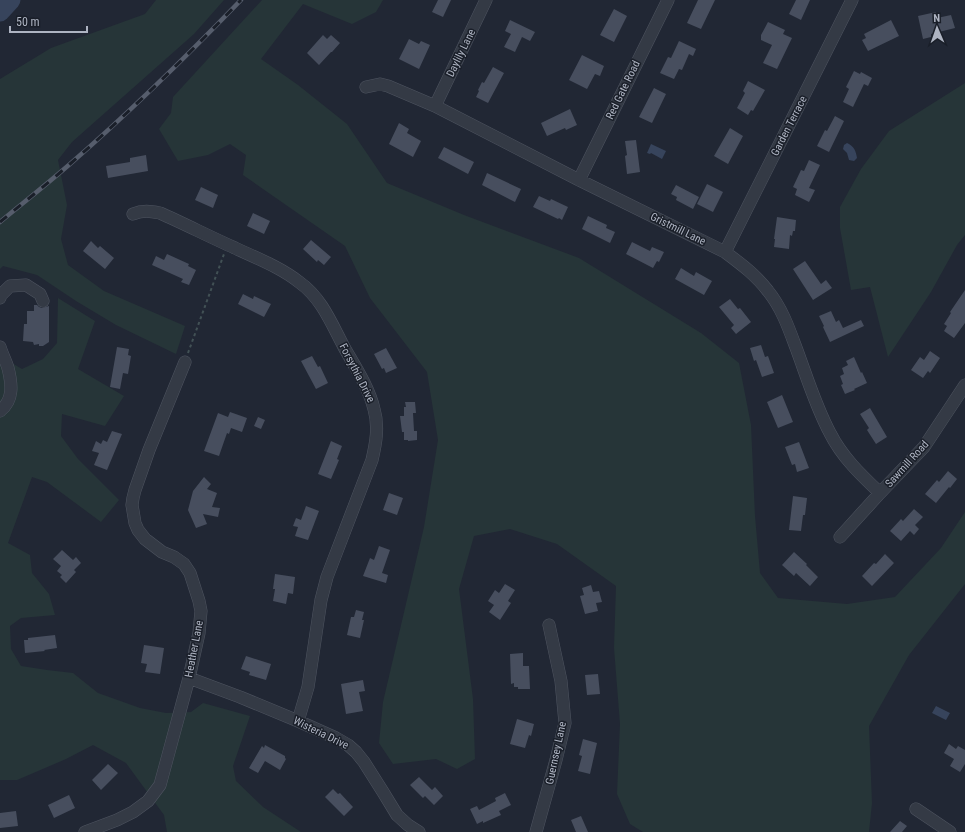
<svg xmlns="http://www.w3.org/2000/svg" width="965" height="832" font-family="'Roboto Condensed',sans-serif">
<rect width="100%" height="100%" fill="#212734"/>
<path fill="#263538" d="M156,0h68l-30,34 -122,108 -14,18 9,45 -6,34 7,26 36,26 81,35 -9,28 -60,-29 -40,-24 -39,-26 -34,-9 -3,3v-190l51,-31 94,-34z
M262,0h121l-7,12 -24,12 -49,-20 -42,55 37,26 49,39 40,59 77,32 115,43 122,75 38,30 12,62 4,91 5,57 18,25 69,6 48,-7 46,-49 24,-36v72l-56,71 -40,71 3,77 -3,29h-226l-13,-8 -13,-30 3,-70 -6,-76 2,-62 -59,-42 -47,-15 -36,7 -15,53 14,110 2,60 -18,10 -21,-10 -43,5 -14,-21 4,-41 41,-175 14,-87 -11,-68 -57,-74 -25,-52 -102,-71 3,-20 -16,-11 -22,11 -30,6 -19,-32 12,-16 2,-16z
M965,83v152l-8,10 -26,47 -43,65 -18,-70 -19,3 -11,-62v-21l21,-38 28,-38z
M58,298l37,23 -17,48 46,27 -19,30 -43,-12 -1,22 17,23 41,41 -18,22 -54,-40 -15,-5 -24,66 22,12 2,18 17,21 6,21 -34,3 -11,8 1,23 10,17 26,4 26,3 25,20 42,15 26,5 25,-1 12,-9 47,13 -17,50 3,15 27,26 38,25h-134l-3,-17 -38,-52 -33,-18 -27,14 -49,21h-17v-424l22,13 21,-10 14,-16z"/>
<path fill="#37445c" d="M847,143c7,3 9,8 10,15l-3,3 -5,-1 -2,-7 -4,-4 1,-4z
M651,144l15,7 -4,8 -11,-6 -1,1 -3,-1z
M936,706l14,7 -4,7 -14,-7z"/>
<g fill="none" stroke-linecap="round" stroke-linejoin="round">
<path stroke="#37445c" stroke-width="19" d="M0,12l11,-12"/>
</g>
<path fill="#474e5e" d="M438,0h13l-8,17 -11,-5z
M698,0h17l-14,29 -14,-6z
M796,0h14l-9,20 -12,-6z
M614,9l13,7 -13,26 -14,-7z
M936,12l1,6 14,-3 4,13 -24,6v3l-8,2 -5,-23z
M510,20l25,12 -5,9 -8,-4 -7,15 -11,-5 7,-13 -6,-3z
M891,20l8,16 -31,15 -6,-11 4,-2 -2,-4z
M768,22l17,8 -2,4 9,4 -15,31 -14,-6 9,-18 -11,-5v-5z
M323,35l4,4 4,-4 9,8 -8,9h-1l-12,13 -12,-12z
M409,39l10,5 2,-3 9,4 -11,24 -20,-10z
M679,41l17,8 -3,7 -4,-2 -7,16 -3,-1 -5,10 -14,-6 8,-16 3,1z
M582,55l22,11 -4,10 -5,-2 -8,15 -18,-9z
M493,67l11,6 -16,30 -12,-6 3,-6 -1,-1 4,-8 2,1z
M854,71l6,3 1,-2 11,6 -4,8 -4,-2 -11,23 -10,-5 6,-13 -3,-2z
M748,81l17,9 -12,21 -2,-1 -3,5 -11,-7 8,-15 -2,-2z
M654,88l12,6 -14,29 -13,-6z
M570,109l7,16 -11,5 -1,-2 -18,8 -6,-13z
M835,116l9,5 -15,31 -12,-6 8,-16 2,1z
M399,123l10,6 -2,4 14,8 -8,16 -24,-13z
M730,128l13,8 -15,28 -14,-8z
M636,140l4,32 -13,2 -2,-18 2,-1 -2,-14z
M444,147l30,15 -6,12 -30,-16z
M146,155l2,16 -40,7 -2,-12 24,-4v-4z
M809,160l11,5 -11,23 6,2 -6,12 -14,-7 2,-6 -4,-2 8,-17 3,1z
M487,173l34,16 -6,13 -33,-17z
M707,184l16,8 -10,20 -16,-8z
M676,185l23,12 -6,12 -17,-9 1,-3 -6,-3z
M201,187l17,8 -5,13 -18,-8z
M539,196l11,5 1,-2 17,8 -6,13 -3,-2 -1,1 -25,-12z
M253,213l17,8 -6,13 -17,-8z
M588,216l19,9 -1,3 9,4 -5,11 -28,-14z
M777,217l19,3 -1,11h-2l-1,5 -2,-1 -1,14 -15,-2 1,-8h-1z
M311,240l20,17 -7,8 -6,-5 -1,2 -14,-13z
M91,241l7,7 2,-2 14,12 -9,11 -22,-18z
M632,242l18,9 2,-4 12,5 -5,10 -2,-1 -4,7 -27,-14z
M167,254l22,10 -1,2 8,4 -7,15 -8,-3 2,-3 -31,-14 4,-9 8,4z
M805,261l16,23 5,-4 6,8 -19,12 -20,-31z
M681,268l13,8 2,-4 16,9 -8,14 -29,-16z
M965,290v33l-11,15 -10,-7 3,-5 -3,-2 7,-11 -1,-1z
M243,294l10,5 1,-3 17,8 -7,13 -26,-13z
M730,299l8,10 2,-1 11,14 -15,12 -5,-6 3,-3 -15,-18z
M34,305h3l2,2 3,1 7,-2v36l-6,4h-4v-2l-5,1 -1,-3 -10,-1 1,-17h3v-13h7z
M831,311l5,11 3,-2 4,8 18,-8 3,6 -34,16 -7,-15 1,-1 -5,-10z
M761,345l4,12 3,-1 6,17 -12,4 -6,-17 -2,1 -4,-13z
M117,347l12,2 -1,6 3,1 -3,18 -5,-1 -3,16 -10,-2z
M386,348l11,20 -11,5 -2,-5 -2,1 -8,-15z
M930,351l10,7 -10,15 -2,-2 -5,7 -12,-8 9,-13 4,3z
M312,356l6,11 2,-1 8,17 -12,6 -15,-28z
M854,357l7,16 1,-1 5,11 -13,6 1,1 -10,4 -4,-9 2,-1 -3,-8 4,-2 -2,-6 6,-3 -2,-4z
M782,395l11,27 -15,6 -11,-26z
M405,402h10l1,11h-3l1,18h3v9l-9,1v-1h-4v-8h-2l-2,-16h4v-9h2z
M870,408l17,29 -11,7 -9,-14 2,-2 -9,-14z
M230,412l17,6 -5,14 -11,-4 -2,6 -2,-1 -8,23 -15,-5 14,-38 10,4z
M258,417l7,3 -4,9 -7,-3z
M112,431l10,3 -15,36 -13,-5 5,-12 -7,-2 4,-10 5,3 2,-4 4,2z
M331,441l11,5 -5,13 2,1 -8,19 -13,-5z
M799,442l10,26 -12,4 -2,-8 -3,1 -7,-18z
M948,471l9,8 -7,9 -1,-1 -13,16 -11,-9 12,-14 2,2z
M204,477l7,7 -4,5 10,4 -5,14 8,1 -2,9 -15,-3 4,10 -11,4 -8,-18 5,-19z
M389,493l14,5 -6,17 -14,-5z
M793,496l14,2 -2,17h-2l-2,16 -12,-1z
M306,506l13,5 -11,29 -13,-4 3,-9 -5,-1 3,-8 5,2z
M914,509l9,8 -8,8 4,4 -5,6 -4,-4 -9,10 -11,-10 11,-12 2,2z
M379,546l11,4 -8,23 6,2 -2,8 -23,-7 7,-18 4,2z
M62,550l11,10 3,-3 5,6 -7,7 2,2 -10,11 -6,-6 2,-2 -5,-4 4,-5 -8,-7z
M794,552l13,12 -1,1 12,12 -8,9 -14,-13 -2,3 -12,-11z
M885,554l9,9 -22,23 -10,-10 12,-13 2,1z
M275,574l20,3 -2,17 -5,-1 -2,11 -13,-3 2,-12h-2z
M505,584l10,6 -7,11 3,2 -11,17 -11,-8 5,-7 -6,-4 7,-11 4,3z
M591,585l2,7 6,-1 3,11 -6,1 2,8 -13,3 -5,-18 4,-1 -2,-7z
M356,610l8,2 -2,8h2l-4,18 -13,-3 4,-18h3z
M55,635l2,13 -13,2 1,1 -20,2 -1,-13h4v-2z
M144,645l20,3 -4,26 -15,-2 2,-8 -6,-1z
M523,653v13h6l1,23h-12v-2h-4v-4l-3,1 -1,-30z
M246,656l25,8 -5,16 -17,-5 1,-3 -9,-3z
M598,674l2,20 -13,1 -2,-20z
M363,680l2,11 -6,1 4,19 -17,3 -5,-30z
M517,719l17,5 -3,12 -2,-1 -4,13 -15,-4z
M583,739l14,4 -7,31 -12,-3 4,-15 -3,-1z
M949,744l7,5 2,-3 7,4v14l-5,8 -10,-6 4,-7 -10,-6z
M265,745l20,11v2l1,1 -6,11 -15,-9 -7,12 -9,-5 13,-22 2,2z
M108,764l10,9 -17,17 -9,-10z
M419,777l13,13 3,-3 8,9 -9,9 -9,-9 -2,2 -13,-13z
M333,789l5,5 2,-1 13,14 -9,9 -19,-19z
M505,793l6,12 -12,6 2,4 -18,8v-2l-6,3 -7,-15 7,-3 2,4 17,-9 -1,-3z
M69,795l6,13 -21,10 -6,-13z
M16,811l2,15 -18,2v-15z
M581,816l7,16h-12l-5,-12z
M900,821l7,5 -5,6h-12z"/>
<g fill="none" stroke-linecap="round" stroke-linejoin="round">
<defs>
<path id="minor" d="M366,87l14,-3 8,2 47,20 144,74 146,72c16,12 31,23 43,39 13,16 20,35 27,54 11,29 20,60 35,88 12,24 31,42 50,60
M435,106l51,-106
M579,180l89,-180
M133,214c10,-4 17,-3 27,-1 25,11 50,24 75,35 21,10 45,19 64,34 23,16 33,43 46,67 11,19 24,39 29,60 5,17 2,34 -2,51l-45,117 -6,23 -13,87 -10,34
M725,252l127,-252
M0,298v-2l10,-10 16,-1 14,9 3,7
M0,347c2,7 6,14 8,21 4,16 6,32 -8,43
M840,537l40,-44 44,-46 41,-62
M189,678l51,19 58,24 38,17 12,7 8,7 8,10 19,30 14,23 11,10 11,7
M916,809l34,23
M85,832l32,-12 16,-8 15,-11 12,-16 29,-107 10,-45 2,-22 -2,-10 -9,-28 -6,-9 -10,-7 -12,-5 -17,-13 -7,-9 -3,-7 -3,-18 1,-7 2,-8 14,-40 36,-88
M536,832l20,-72 9,-37 -4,-42 -12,-56"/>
</defs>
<use href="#minor" stroke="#4e5460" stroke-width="13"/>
<path stroke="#425155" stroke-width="2" stroke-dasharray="3 3" stroke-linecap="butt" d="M188,353l36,-99"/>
<use href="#minor" stroke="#343a45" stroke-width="12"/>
<defs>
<path id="rail" d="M0,222c23,-19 47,-38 70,-58 60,-52 116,-107 171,-164"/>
</defs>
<use href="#rail" stroke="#565d6c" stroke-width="4.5"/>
<use href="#rail" stroke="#1a1f29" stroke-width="3" stroke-dasharray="9" stroke-linecap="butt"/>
</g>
<g text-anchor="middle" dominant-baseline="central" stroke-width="3" stroke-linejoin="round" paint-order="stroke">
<g font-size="11" fill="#aeb4c2" stroke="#1a1f29">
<text transform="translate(461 53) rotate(-64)">Daylily Lane</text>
<text transform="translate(623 90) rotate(-64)">Red Gate Road</text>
<text transform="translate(789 126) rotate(-63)">Garden Terrace</text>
<text transform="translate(678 229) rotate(26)">Gristmill Lane</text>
<text transform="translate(357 373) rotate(63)">Forsythia Drive</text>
<text transform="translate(907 464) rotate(-48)">Sawmill Road</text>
<text transform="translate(194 649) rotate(-79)">Heather Lane</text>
<text transform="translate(321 733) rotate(26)">Wisteria Drive</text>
<text transform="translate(556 753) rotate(-78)">Guernsey Lane</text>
</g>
</g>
<g transform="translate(937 28) rotate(358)" stroke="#1a1f29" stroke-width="3" paint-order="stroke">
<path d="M0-3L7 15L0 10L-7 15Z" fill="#aeb4c2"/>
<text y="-6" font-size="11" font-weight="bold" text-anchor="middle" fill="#aeb4c2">N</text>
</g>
<path d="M10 26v6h77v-6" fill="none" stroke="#aeb4c2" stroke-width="2"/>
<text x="16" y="26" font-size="12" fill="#aeb4c2" stroke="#1a1f29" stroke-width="3" paint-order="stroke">50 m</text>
</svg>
